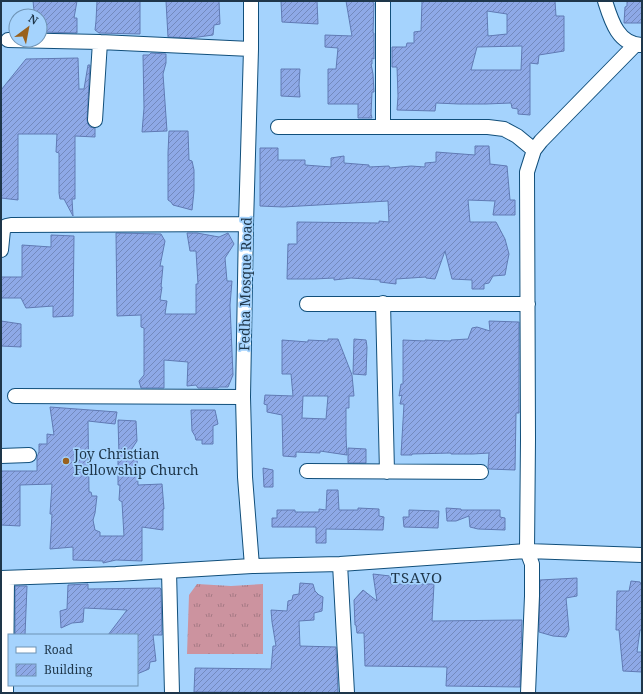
<svg xmlns="http://www.w3.org/2000/svg" width="643" height="694" font-family="'Noto Serif',serif">
<defs>
<pattern id="grass-tufts" width="24" height="20" patternUnits="userSpaceOnUse"><rect width="24" height="20" fill="#cc939f"/><path d="M3 7l-1-3M5 7V3M7 7l1-3M15 17l-1-3M17 17v-4M19 17l1-3" fill="none" stroke="#a57984"/></pattern>
<pattern id="building-hatch" width="6" height="6" patternUnits="userSpaceOnUse"><rect width="6" height="6" fill="#8ea9e7"/><path d="M-1 1l2-2M0 6l6-6M5 7l2-2" fill="none" stroke="#738abd"/></pattern>
</defs>
<rect width="100%" height="100%" fill="#a5d3fd"/>
<path fill="url(#grass-tufts)" d="M197,584l34,2 32,-2v70h-76l2,-59z"/>
<path fill="url(#building-hatch)" stroke="#607ab4" fill-rule="evenodd" d="M33,1h44l-3,17h3v15l-34,-1 -1,-5h-2v-14l-6,-2z
M97,1h43v33l-41,-1 -4,-3 1,-9z
M166,1h53l1,23 -6,1 -1,10 -22,3 -23,-1z
M281,1h36l1,23 -36,-2z
M346,1h27v2h1l-1,30h1v26l-2,-1v6h-1l2,10 1,18h-2l-1,22 1,4h-14v-14h-30v-35h8l2,-21 -13,-1v-12l27,1z
M422,1h133l1,15h8v35l-25,4 -1,9 -8,-1v52l-12,-1v-5l-6,-1 -1,-5 -25,1h-27l-23,-1 -1,8 -38,-1 1,-14 -1,-29h-5v-20h14l1,-4h7v-11l7,-1zM487,11l20,3v20l-19,2zM522,46l-1,24h-50l6,-23z
M627,1h15v22h-18l1,-16 2,-1z
M151,53l15,1v9l-3,11 4,57 -25,1 2,-24 -1,-53h6z
M78,58l1,31h5l4,-24h2l-3,55 1,4 2,3 5,1v9l-20,-1v63h-3l1,17 -9,-17h-4l-1,-6v-40l-3,-1 1,-18h-39v66l-17,-2v-108l25,-31z
M281,69h19l-1,16 1,12 -19,-1z
M169,131h19l1,29 3,1 2,9v21l-2,19 -19,-5 -2,-3 -3,-2v-47z
M475,146h14l1,18 17,2 3,34h5v15h-22l2,-14 -27,-1 2,22h26l9,17 4,15 -2,10 -2,11 -12,1 -4,7 -5,1v5h-12v-9l-20,-1 -7,-28 -10,28 -9,-1v-1l-30,2v5l-16,-2v-2l-29,-2 -17,2v-2l-20,1h-27l1,-35h9v-22l82,1v-2l10,1 -1,-21 -105,6 -23,-1v-58h18v12h27v5l26,2v-9l13,-2v7l25,2v2l20,-1 1,2 21,-2 14,1v-4l11,-1v-10l39,3z
M116,233l45,1 4,7 -5,25h3l-2,21h1l-2,13 7,1 -2,13h31v-30h2l-2,-33h-6l-3,-18h10l22,4 9,-4 6,11 -9,14 2,23h5l-2,24 3,70 -5,12h-9l-1,1h-20l-2,-3 -9,1 1,-24 -24,-2v28h-23l-2,-7 5,-6v-47l-3,-1v-12l-24,1z
M51,235l23,1 -1,80 -20,1v-11l-27,2 -5,-10h-20v-21h21v-32l29,2z
M1,321l20,3v23l-20,-1z
M489,321l30,1v91h-3l-1,57 -26,-1 -1,-2 1,-14 -16,1h-22v-1l-39,1v1h-11l3,-51h-4l2,-9 -3,1 2,-12h2v-44l22,1v-1l26,1v-1l17,-1 4,-11 5,-1 13,4z
M328,339h10l14,36 2,21h-5v12h-3v28l1,19 -27,-4v2l-24,-1v5l-13,-1 -1,-41 -15,-3v-7l-3,-1 1,-9 28,1 -2,-22h-9v-34l26,2v-2l20,1zM303,396h25l-2,23 -24,-1z
M354,339l12,1 1,7 -1,28 -13,-1z
M50,407l67,5 -2,12 -27,-3 1,71h2l1,4h5l-2,17 -2,7 2,10 5,2v4h24l-2,-34 -3,-2 1,-15h-2v-30h1l-1,-35 18,1 1,20 -10,15 10,2 1,27 24,-1 2,25h-1v21l-21,-3v34l-26,-1 -13,3v-2l-30,-1v-13l-23,2 2,-35h-2l2,-30 -32,1v41l-19,-1v-54h36v-14l2,-5v-8h8v-10l7,1z
M191,410h24l3,14 -5,2v18h-11v-4h-6l-1,-4 -3,-5z
M348,448l18,1v14h-18z
M263,468l10,2v17h-9z
M327,490h11l1,20h19v-2l21,1v7l5,1 -1,13 -57,-1v14h-10v-16h-44v-9h5v-8h18v2h24v-3l7,1z
M446,508l15,1v1h39v7l5,1v12l-27,-1 -8,-2 -1,-11 -13,5h-9z
M409,510l30,1 -1,17 -34,-1 -1,-10h6z
M373,574l17,2 1,8h43l-2,37 90,-1 -2,67 -74,-1 1,-19 -82,-1 -1,-33h-7l-1,-8h-1l-1,-25 9,-10 14,11z
M577,578v18l-11,2 3,32 -3,7 -13,-1 -14,-4 1,-52z
M631,581l9,1 2,5v43h-2l-3,22h5v20l-19,-1 -4,-41h-3l1,-39h12z
M300,583l13,1 2,7 4,4 4,2 -1,14 -8,2v7l-15,1 1,25 36,1 2,46 -144,-1 1,-24 76,1 2,-23h3l-4,-24 -1,-12 16,1 1,-10 4,-1 1,-5 6,-1z
M88,584v5l72,-1 1,1 1,46h-9l3,26 -6,1 -1,7 -12,5v-39h-29l19,-25 -43,-2 -1,14 -11,1 -11,5 -1,-17 7,-2 1,-24z
M15,586h12l-2,49h-10z"/>
<g fill="none" stroke-linecap="round" stroke-linejoin="round">
<defs>
<path id="minor" d="M251,1v48l-5,175 -3,173 2,80 7,89
M383,1v125
M605,1c6,19 13,44 37,44
M8,40l92,2 151,7
M95,120l5,-78
M278,127h210l16,2 13,7 17,14
M1,250l2,-20 3,-4 5,-1 235,-1
M383,303l4,169
M307,304h221
M15,396l228,1
M1,456l28,-1
M307,471l174,1
M340,564l7,129
M169,571l3,122
M1,578l115,-4 136,-8 88,-2 187,-13 115,4
M6,693l1,-115
M528,693l4,-97v-32l-5,-13 1,-112 -1,-267 7,-22 7,-9 94,-96"/>
</defs>
<use href="#minor" stroke="#114f7b" stroke-width="16"/>
<use href="#minor" stroke="#fff" stroke-width="14"/>
</g>
<circle fill="#99611d" stroke="#a5d3fd" stroke-width="1.5" cx="66" cy="461" r="4"/>
<g text-anchor="middle" dominant-baseline="central" stroke-width="3.5" stroke-linejoin="round" paint-order="stroke">
<g font-size="14" fill="#1e364a" stroke="#a5d3fd">
<text transform="translate(245 284) rotate(-89)">Fedha Mosque Road</text>
</g>
<g font-size="14" fill="#1e364a" stroke="#a5d3fd" text-anchor="start">
<text x="74" y="453">Joy Christian<tspan x="74" dy="16">Fellowship Church</tspan></text>
</g>
<g font-size="15" letter-spacing="1" fill="#1e364a" stroke="#a5d3fd">
<text x="417" y="577">TSAVO</text>
</g>
</g>
<rect width="643" height="694" fill="none" stroke="#1e364a" stroke-width="4"/>
<rect x="8" y="634" width="130" height="52" fill="#a5d3fd" stroke="#6f94b5"/>
<rect x="16" y="647" width="20" height="6" fill="#ffffff" stroke="#6f94b5"/>
<text x="44" y="654" font-size="12" fill="#1e364a">Road</text>
<rect x="16" y="664" width="20" height="12" fill="url(#building-hatch)" stroke="#6f94b5"/>
<text x="44" y="674" font-size="12" fill="#1e364a">Building</text>
<g transform="translate(28 28) rotate(32)"><circle r="19" fill="#a5d3fd" stroke="#6f94b5"/>
<path d="M0-3L7 15L0 10L-7 15Z" fill="#99611d"/>
<text y="-6" font-size="11" font-weight="bold" text-anchor="middle" fill="#1e364a">N</text>
</g>
</svg>
